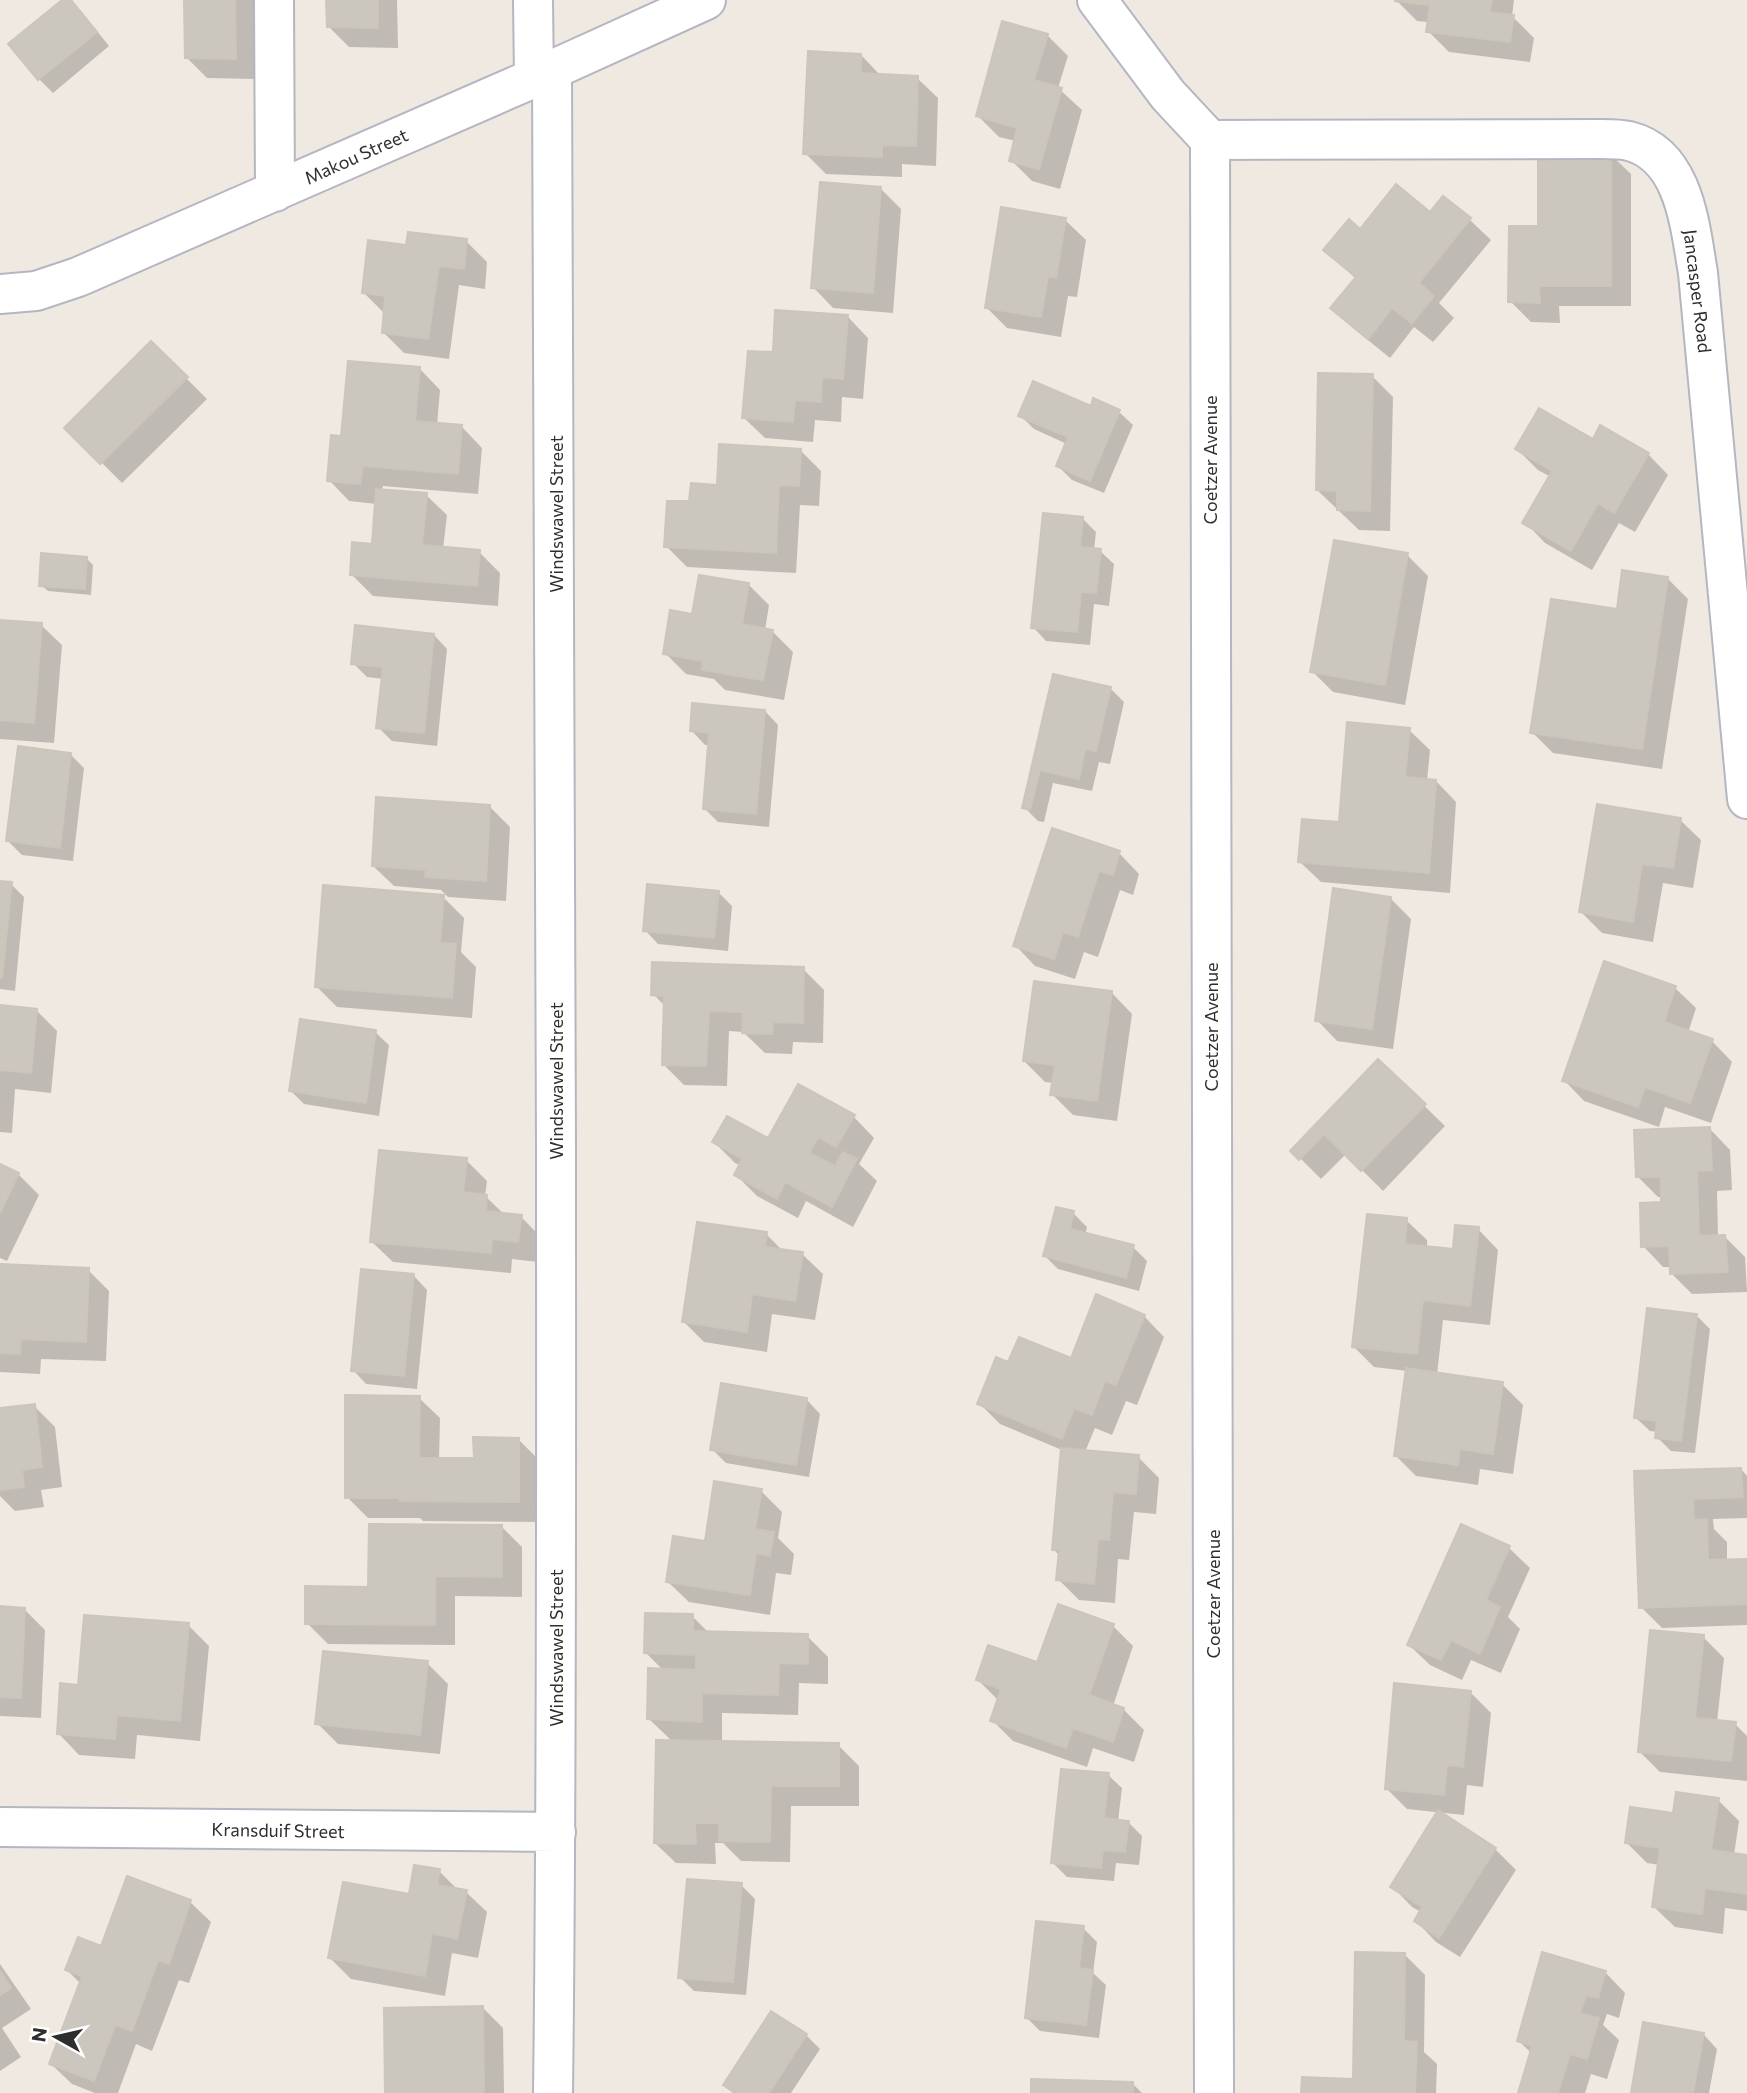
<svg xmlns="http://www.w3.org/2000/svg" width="1747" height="2093" font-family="Commissioner,sans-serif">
<rect width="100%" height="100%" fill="#efe9e1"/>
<path fill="#0003" d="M64,0h5l12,11 28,35 -56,47 -14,-14z
M185,0h70l1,79 -49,-1 -20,-20z
M328,0h69l1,48 -49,-1 -20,-20z
M1396,0h118l-2,16 22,22 -4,24 -81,-10 -21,-21 1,-9 -12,-1z
M1047,35l21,21 -10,32 24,22 -22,79 -28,-8 -21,-21 5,-19 -17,-4 -21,-21z
M861,55l20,21 36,2 21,20 -2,68 -34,-2v13l-76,-3 -21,-21z
M1610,154l21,20v132h-72l1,17 -29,-1 -21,-21 30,-73z
M881,189l20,20 -8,104 -60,-5 -20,-21z
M1444,198l26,22 21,20 -52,63 15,15 -21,24 -19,-15 -24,31 -37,-30 -21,-20 24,-29 -31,-29 35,-19 70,-17z
M1065,220l21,20 -9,57 -9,-1 -7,41 -54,-9 -21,-21z
M466,241l21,21 -2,27 -26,-4 -10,74 -45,-6 -21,-21 2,-18 -21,-21 44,-46z
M848,317l20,21 -5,61 -21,-2 -1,25 -26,-2 -2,22 -48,-4 -21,-20 31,-64z
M151,343l56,56 -85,84 -55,-55z
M420,369l20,21 -3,35 25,2 20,21 -4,46 -95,-8 -1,5 44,4 21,20 -4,34 36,3 21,21 -2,33 -125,-10 -21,-21 21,-29 4,-42 -28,-3 -20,-21 13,-42z
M1372,376l21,21 -3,134 -31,-1 -42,-40z
M1094,401l25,11 14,13 -29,68 -32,-13 -14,-14 9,-22 -33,-15 -14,-14 72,-7z
M1594,442l54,12 20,21 -33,57 -16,-9 -27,47 -47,-27 -20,-21 26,-45 -13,-7 -21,-21z
M800,450l21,21 -2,35 -19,-1 -4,68 -109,-6 -21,-21 25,-43 27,-16z
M1082,518l14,14 -2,18 6,1 14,13 -5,42 -15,-2 -4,41 -44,-4 -13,-14z
M1407,555l21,21 -23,129 -72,-13 -21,-21z
M86,558l7,7 -2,30 -43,-4 -7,-6z
M1667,578l21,21 -26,170 -109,-16 -21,-21 86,-121z
M749,585l20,20 -4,25 7,1 21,21 -9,48 -59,-10 -11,-11 -28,-5 -21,-21 29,-37z
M0,621l41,4 21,20 -8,98 -54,-4z
M434,635l13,14 -10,97 -45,-5 -14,-14 6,-48 -17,-2 -14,-14z
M1055,676l56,13 13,13 -14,62 -11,-2 -7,29 -39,-8 -9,39 -6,-1 -14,-14z
M765,711l13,14 -9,102 -51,-5 -14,-14 6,-63h-5l-13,-14z
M1409,730l21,20 -3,31h9l20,21 -6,91 -129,-11 -21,-20 41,-38z
M70,754l14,14 -11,93 -51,-6 -14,-14z
M490,807l20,20 -4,74 -58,-4 -7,-7 -47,-4 -21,-20z
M1680,820l21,20 -8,48 -30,-5 -10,59 -51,-9 -21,-21z
M1119,853l20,21 -6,21 -13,-5 -22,67 -14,-5 -9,27 -40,-13 -20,-21z
M0,883l11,1 13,13 -9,94 -15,-2z
M718,892l14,14 -4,45 -70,-7 -13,-14z
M443,897l21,21 -3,34 15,15 -4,51 -135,-11 -21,-21z
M1390,898l21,21 -18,130 -56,-8 -20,-21z
M803,969l21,21 -1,53 -30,-1 -1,12 -27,-1 -22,-21 -14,-1 -2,55 -43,-1 -21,-21 2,-58 -12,-12z
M1675,988l21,20 -8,25 24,8 20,21 -21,61 -46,-16 -6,20 -75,-26 -20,-21z
M1112,993l20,21 -15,107 -44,-6 -21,-21 2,-11 -9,-1 -21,-21z
M0,1007l37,4 20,20 -6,62 -36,-4 -3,44 -12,-1z
M375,1032l14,13 -10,71 -75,-12 -13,-13z
M1378,1061l67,65 -62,65 -37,-37 -25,25 -28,-28z
M854,1117l20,21 -15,26 18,17 -24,46 -47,-26 -8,17 -41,-22 -21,-21 5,-9 -6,-3 -21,-21 54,-1z
M1710,1129l20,21 2,40 -15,1 1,46h7l20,20 2,35 -55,2 -21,-21v-6h-8l-20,-21 20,-43v-6h-5l-21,-21z
M466,1160l21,21 -2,15 20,19 16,2 21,21 -4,24 -26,-3 -1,14 -118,-11 -21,-20z
M0,1166l18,8 21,21 -32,66 -7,-3z
M1073,1213l14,14 -2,8 48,12 14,14 -8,30 -81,-22 -13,-13z
M1406,1220l21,20v8l28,3 23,-22 20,21 -8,75 -47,-5 -6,55 65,9 21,21 -10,69 -33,-5 -2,16 -62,-9 -20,-20 12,-85 -34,-4 -21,-21z
M766,1234l17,17 19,3 21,20 -8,46 -43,-6 -5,38 -63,-10 -20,-20z
M0,1266l88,4 21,21 -3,70 -65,-2 -1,15 -40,-2z
M414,1276l13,14 -10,99 -51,-5 -13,-14z
M1696,1315l14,14 -15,124 -24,-2 -14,-14 1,-5 -8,-1 -14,-13z
M1144,1316l20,21 -27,68 -11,-4 -14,34 -17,-7 -10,24 53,5 21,21 -3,36 -22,-2 -5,48 -11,-1 -3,44 -36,-3 -21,-21 2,-23 -7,-7 9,-99 -62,-26 -21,-21 30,-38 63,-5z
M419,1398l21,20 -1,42h36l43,-21 21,21v62l-116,-1 -3,-3h-52l-21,-21z
M807,1400l13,14 -11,63 -83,-14 -14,-14z
M34,1406l21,21 7,60 -21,3 3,17 -29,4 -15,-15v-86z
M1741,1469l6,7v42l-34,1 1,10 13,13v20l20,-1v64l-85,3 -21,-21 -5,-134z
M761,1491l21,21 -4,26 16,16 -3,21 -15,-2 -6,42 -81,-13 -21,-20z
M501,1526l21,21v50l-67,-1v49l-127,-1 -21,-21 63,-34z
M1509,1548l21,20 -22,49 12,12 -19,44 -30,-13 -9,20 -32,-15 -21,-20z
M0,1608l24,1 21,21 -4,88 -41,-2z
M692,1616l17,17 98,3 21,21v27l-29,-1 -1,32 -76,-2v30l116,2 21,21v40h-68l-1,56 -49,-1 -18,-18h-8l1,21 -40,-1 -21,-20 18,-101 -24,-23 14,-49 -17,-17z
M188,1625l21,21 -9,95 -63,-6 -2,24 -56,-4 -20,-21 20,-47z
M1113,1626l20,20 -20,60 10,3 21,21 -10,32 -41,-14 -6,19 -74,-26 -21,-21 7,-19 -21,-21 60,-16z
M1703,1637l21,21 -7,64 18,2 12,12v45l-87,-9 -21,-21z
M427,1663l21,21 -8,70 -102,-10 -21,-21z
M1470,1692l21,21 -8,74 -16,-2 -3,30 -57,-6 -21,-21z
M1108,1775l14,13 -4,33 10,1 14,14 -3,29 -23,-2 -2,18 -47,-4 -14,-14z
M1718,1800l21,21 -5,34 13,2v54l-22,-3 -2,26 -48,-7 -21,-20 6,-42 -13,-2 -20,-20 47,-28z
M1438,1813l57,36 21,21 -56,87 -24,-15 -20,-21 5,-9 -9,-5 -20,-21z
M439,1871l19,19 8,2 21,20 -9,46 -26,-5 -7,43 -94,-17 -21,-21 80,-62z
M741,1885l14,14 -9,96 -52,-4 -14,-14z
M190,1902l21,20 -22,61 -10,-3 -27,71 -16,-7 -18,49h-23l-23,-9 -21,-20 30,-80 -14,-14 35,-22z
M1083,1928l14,14 -4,31 13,12 -7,53 -59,-7 -14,-14z
M1405,1955l20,20 -1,77 13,12 -1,29h-133l51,-13z
M0,1964l31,45 -29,19 19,29 -21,14z
M1605,1972l20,21 -6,25 -12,-4 -4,11 16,15 -12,39 -16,-5 -6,19h-65l12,-39 -13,-13z
M482,2007l21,21 1,65h-117z
M806,2035l14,14 -29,44h-57l-8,-8z
M1704,2035l13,14 -8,44h-76z
M1132,2083l10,10h-110z"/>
<path fill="#cbc7bf" stroke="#cbc5ba" stroke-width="2" d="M62,0h9l26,32 -59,48 -30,-36z
M184,0h51l1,59 -51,-1z
M326,0h52v28l-51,-1z
M1492,0l-2,12 24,3 -4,27 -84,-10 4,-27 -36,-4z
M1002,21l46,13 -14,46 28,8 -23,81 -30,-8 8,-33 -41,-12z
M808,51l53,3v19l57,3 -2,70 -34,-1v12l-79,-3z
M1538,152h73v134h-72l1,17 -32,-1 1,-76h29z
M820,182l61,5 -8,106 -62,-5z
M1396,184l34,28 13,-16 28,22 -52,65 15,13 -22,27 -20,-15 -24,31 -38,-31 26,-31 -33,-27 26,-31 11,10z
M1001,207l65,11 -10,60 -8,-2 -7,41 -56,-9z
M408,232l59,7 -3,30 -25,-3 -11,73 -46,-6 3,-37 -23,-3 6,-53 38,5z
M775,310l73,5 -5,64 -21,-2 -1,25 -26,-2 -2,22 -51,-4 6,-67 25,1z
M151,341l37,36 -88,87 -36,-36z
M348,361l72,6 -5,54 47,4 -4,49 -95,-8 -3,18 -33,-3 4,-46 10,1z
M1318,373l55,1 -3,137 -33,-1v-19l-21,-1z
M1033,381l58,25 2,-8 27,12 -30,71 -34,-15 12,-29 -50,-21z
M1539,408l54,31 7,-14 49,28 -35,60 -16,-10 -27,48 -49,-28 30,-52 -37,-22z
M719,444l82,5 -2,37 -20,-1 -3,68 -112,-6 3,-46h22l2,-18 26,2z
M376,489l51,4 -5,52 58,5 -3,36 -127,-11 2,-33 20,2z
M1043,513l40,4 -3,30 21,2 -5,44 -15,-1 -4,40 -46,-4z
M1334,540l74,13 -23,132 -75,-13z
M41,553l46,4 -2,32 -46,-3z
M1622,570l46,7 -26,172 -112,-16 21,-134 66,10z
M699,575l50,8 -7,41 31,6 -10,50 -61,-10 1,-9 -40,-7 7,-44 22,4z
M0,620l42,3 -8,100 -34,-3z
M355,625l79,9 -10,99 -48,-5 7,-61 -32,-3z
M1053,674l58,13 -15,64 -11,-2 -6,30 -39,-9 -10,40 -8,-2z
M692,703l73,7 -9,104 -53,-5 6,-76 -19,-2z
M1347,722l63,6 -5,49 31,3 -7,93 -131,-11 4,-43 37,3z
M18,746l53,7 -11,95 -54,-7z
M376,797l114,8 -4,76 -61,-4 1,-7 -54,-4z
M1597,804l84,14 -8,50 -31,-4 -9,58 -54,-10z
M1052,828l68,23 -7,24 -14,-4 -21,66 -15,-5 -9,27 -41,-13z
M0,881l12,1 -10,96h-2z
M647,884l72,7 -5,47 -71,-7z
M323,885l121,10 -4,48 16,1 -4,54 -137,-11z
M1333,888l58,9 -19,132 -57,-8z
M1604,961l72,25 -12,36 49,17 -23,64 -45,-16 -7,20 -76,-26z
M652,962l152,5 -1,56 -30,-1 -1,12 -30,-1 1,-21 -34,-1 -3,55 -44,-1 2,-69 -13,-1z
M1034,981l78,10 -15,110 -47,-6 5,-30 -32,-4z
M0,1005l37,4 -6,64 -31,-3z
M300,1019l76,11 -10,73 -77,-12z
M1378,1059l48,45 -65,67 -37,-37 -25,26 -9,-9z
M798,1084l57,31 -19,32 -18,-10 -9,16 26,13 8,-14 14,7 -25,48 -47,-25 -8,17 -43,-24 8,-16 -30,-17 15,-26 41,22z
M1710,1127l2,43 -15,1 2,65 26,-1 3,37 -58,2 -1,-28 -28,1 -1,-44 21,-1v-25h-25l-2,-47z
M379,1150l88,8 -4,34 24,3 -1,16 36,4 -4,27 -26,-3 -1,14 -121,-11z
M0,1164l19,9 -19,40z
M1056,1207l18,4 -4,18 64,16 -8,33 -83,-22z
M1367,1214l40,4 -2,26 48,5 2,-24 24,2 -9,79 -47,-6 -6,54 -65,-7z
M697,1222l70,10 -2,15 38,5 -8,49 -43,-7 -5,38 -65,-10z
M0,1264l89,4 -3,74 -65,-3 -1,15 -20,-1z
M361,1269l53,5 -10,102 -53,-5z
M1096,1294l49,21 -29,70 -11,-4 -13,34 -18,-7 -12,31 -85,-35 19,-47 12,5 11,-25 52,21z
M1647,1308l50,6 -16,127 -26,-3 2,-17 -23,-3z
M1406,1368l97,14 -10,72 -33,-5 -2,16 -64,-9z
M721,1383l86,15 -11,67 -86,-15z
M345,1395l75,1 -1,62h55l-1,-21 46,1v64l-119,-1 -1,-3h-54z
M35,1404l7,63 -20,3 2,17 -24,3v-82z
M1061,1448l78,7 -3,39 -23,-2 -4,48 -11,-1 -4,45 -38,-4 3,-30h-7z
M1741,1468l2,29 -50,2 1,21 13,-1 1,41 39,-1v45l-108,4 -5,-137z
M714,1481l48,8 -7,40 19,3 -4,24 -14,-3 -6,42 -84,-13 7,-46 32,5z
M369,1524l133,1v52l-67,-1v49l-130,-1v-38l63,1z
M1461,1524l49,22 -24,54 14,7 -20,47 -29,-14 -10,20 -34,-15z
M1058,1604l56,20 -25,71 35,13 -11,34 -40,-14 -7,20 -76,-27 11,-32 -25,-9 12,-35 49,17z
M0,1606l25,2 -4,90 -21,-1z
M645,1613l48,1v17l115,3v30l-29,-1 -1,32 -76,-2v29l-55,-3 1,-51 48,2v-15l-52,-2z
M84,1615l105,8 -9,98 -63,-6 -2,24 -58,-5 3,-51 18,2z
M1650,1630l54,5 -9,83 41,4 -5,39 -93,-9z
M323,1651l105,10 -8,74 -105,-11z
M1394,1683l77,8 -8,76 -16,-2 -3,30 -59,-6z
M656,1740l183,3v43h-68l-1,56 -51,-1v-18h-24l1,21 -42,-1z
M1061,1769l48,4 -5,45 25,3 -4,31 -22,-2 -2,18 -50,-5z
M1676,1792l43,6 -8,52 36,5v39l-42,-6 -3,26 -50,-7 8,-59 -35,-5 5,-36 43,6z
M1438,1810l58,38 -57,90 -25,-17 8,-14 -32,-20z
M414,1865l26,4 -3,16 30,5 -10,49 -25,-6 -7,43 -97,-18 15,-76 66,12z
M127,1876l64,24 -22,64 -11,-4 -26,71 -17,-6 -21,56 -45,-17 33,-88 -17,-6 13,-33 23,9z
M687,1879l55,4 -9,99 -55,-4z
M1036,1921l48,5 -5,42 14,2 -7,55 -61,-7z
M1355,1952l50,1 -1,88 13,1 -2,51h-114l1,-16 51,2z
M1542,1952l64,19 -8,27 -12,-3 -6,18 19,5 -12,41 -17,-5 -12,39h-40l14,-47 -15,-5z
M0,1971l11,17 -11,7z
M483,2006l1,87h-99l-1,-85z
M771,2011l36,23 -38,59h-34l-12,-8z
M1643,2022l61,11 -11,60h-62z
M1031,2079l102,3v11h-102z"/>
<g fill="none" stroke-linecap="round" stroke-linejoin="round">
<defs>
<path id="minor" d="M274,0l1,192
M533,0l1,78
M1097,0l71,95 42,45 4,1953
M552,70c4,359 4,718 4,1077 0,316 1,631 -3,946
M1210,140l391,-1c9,0 19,0 28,2 56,14 61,86 69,132l49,526
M0,294l36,-3 42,-14 456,-199 172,-78
M0,1827l556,5"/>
</defs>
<use href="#minor" stroke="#b4b7c1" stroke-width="42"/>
<use href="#minor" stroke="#fff" stroke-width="38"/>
</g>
<g text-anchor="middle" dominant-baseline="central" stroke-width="6" stroke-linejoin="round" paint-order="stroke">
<g font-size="18" fill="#2e2e2e" stroke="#fff">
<text transform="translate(356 156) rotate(-24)">Makou Street</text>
<text transform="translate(1698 291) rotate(83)">Jancasper Road</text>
<text transform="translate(1210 460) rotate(-90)">Coetzer Avenue</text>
<text transform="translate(556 514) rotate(-90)">Windswawel Street</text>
<text transform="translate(1211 1027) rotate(-90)">Coetzer Avenue</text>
<text transform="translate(556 1081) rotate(-90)">Windswawel Street</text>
<text transform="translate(1213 1594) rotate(-90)">Coetzer Avenue</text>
<text transform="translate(556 1648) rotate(-90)">Windswawel Street</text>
<text transform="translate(278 1830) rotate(1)">Kransduif Street</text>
</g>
</g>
<g transform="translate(56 2037) rotate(278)" stroke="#ffffff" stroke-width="5" paint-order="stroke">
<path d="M0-5L12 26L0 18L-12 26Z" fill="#2e2e2e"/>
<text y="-10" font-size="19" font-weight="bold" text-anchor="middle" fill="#2e2e2e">N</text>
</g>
</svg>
